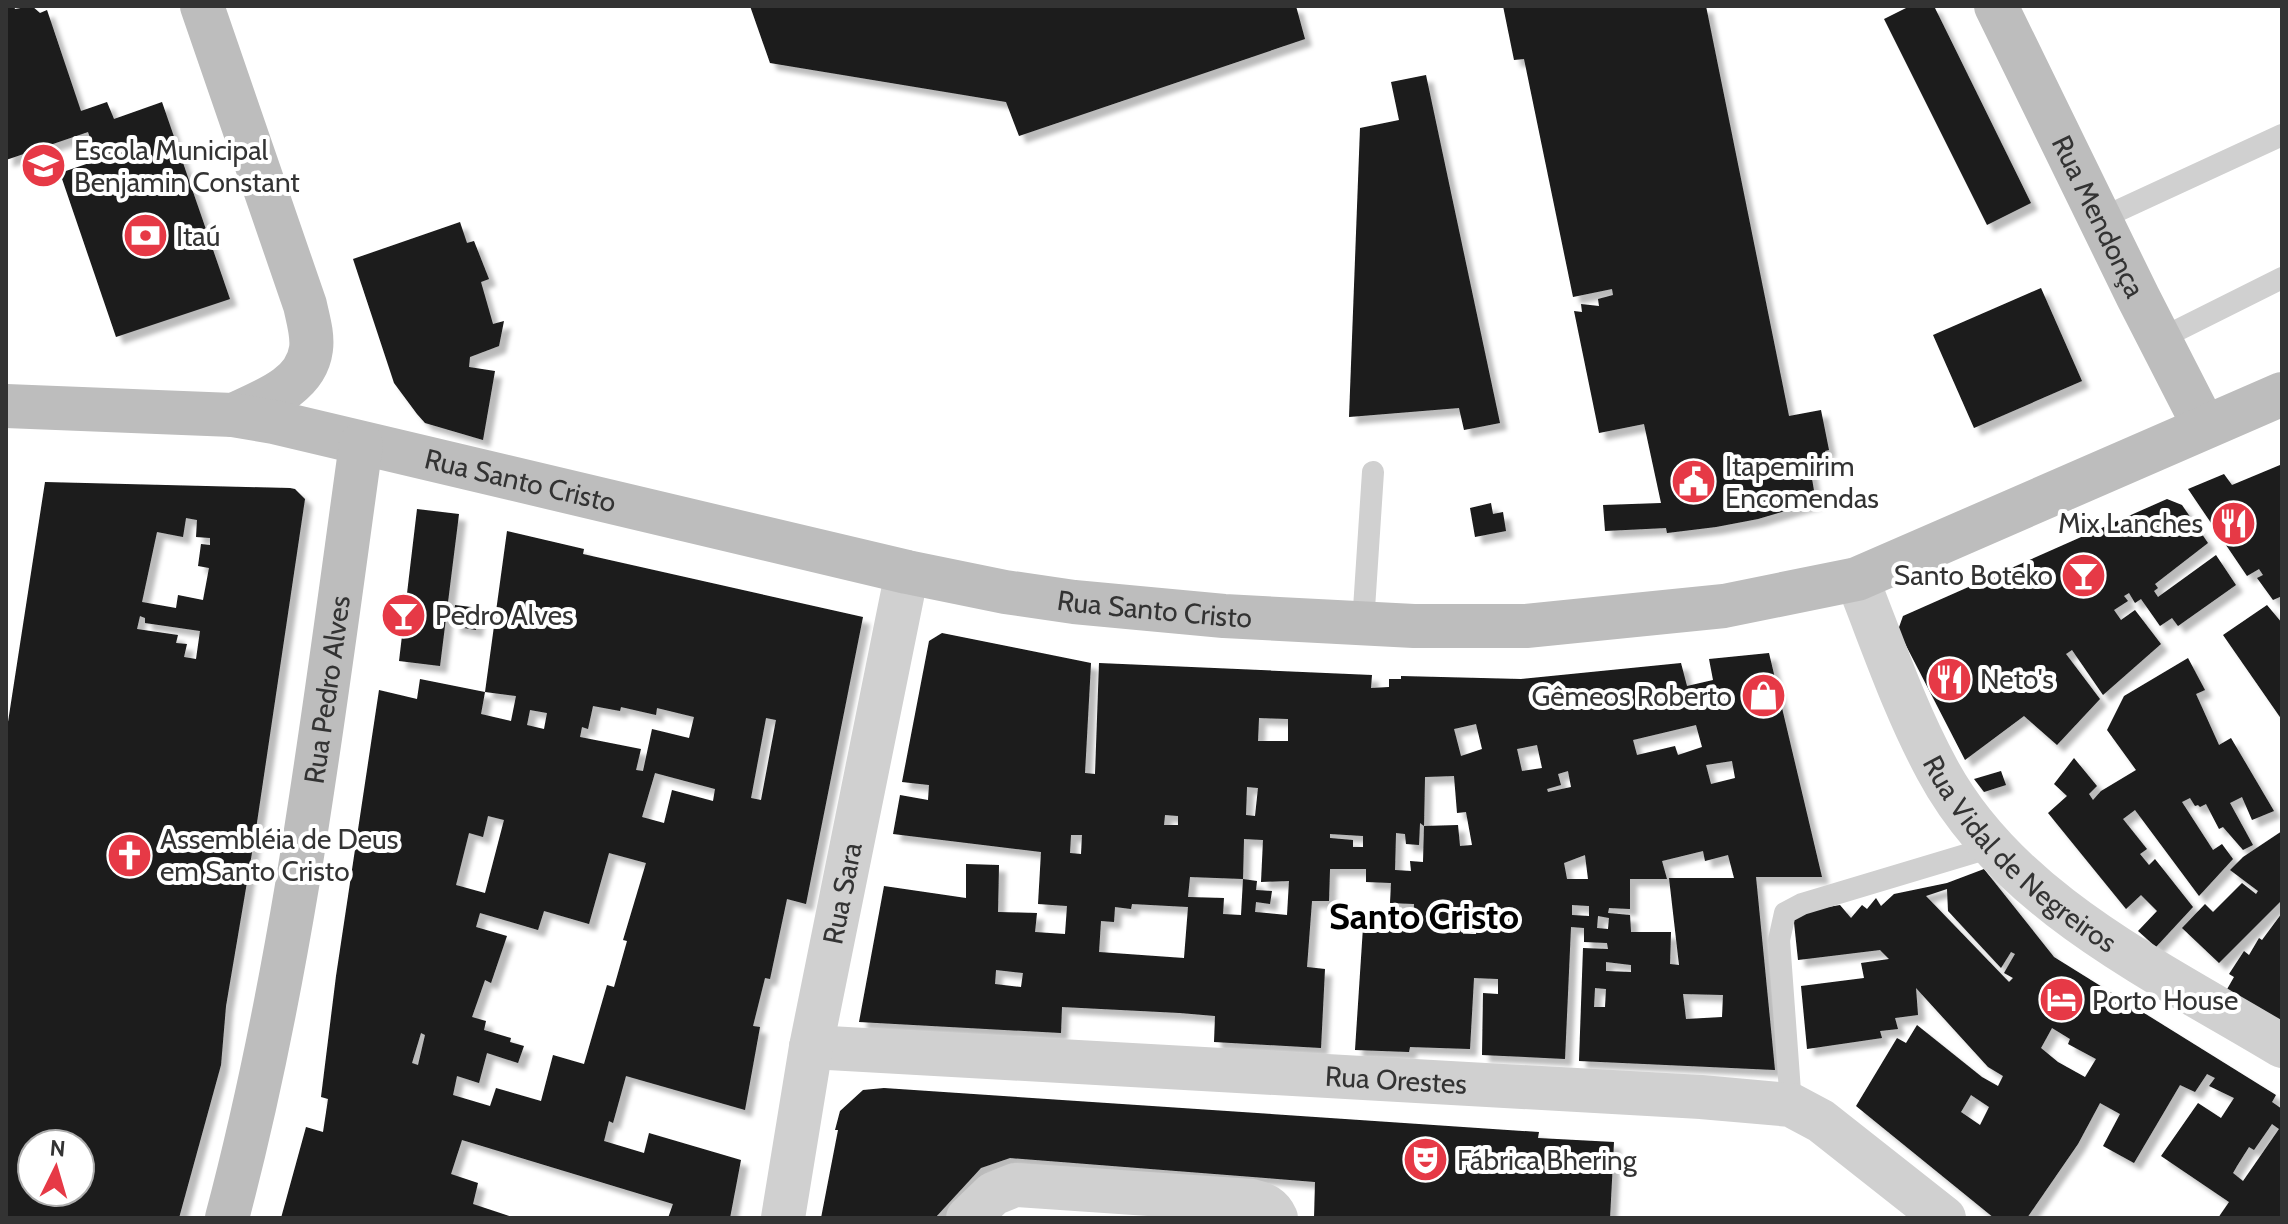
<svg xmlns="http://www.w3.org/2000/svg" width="2288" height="1224" font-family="Cabin,sans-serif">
<defs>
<filter id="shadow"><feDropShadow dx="7" dy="7" stdDeviation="2" flood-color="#0004"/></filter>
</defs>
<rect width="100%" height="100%" fill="#fff"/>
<path fill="#1a1a1a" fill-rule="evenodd" filter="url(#shadow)" d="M6,6h8l1,3 17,-3 8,7 7,-3 34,101 26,-9 7,17 48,-17 68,197 -114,38 -56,-164 38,-13 -10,-28 -82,28z
M750,6h546l9,33 -286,97 -13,-34 -236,-39z
M1503,6h203l83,410 32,-6 8,40 -4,1 2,10 -13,2 -2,-8 -4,1 8,46 -58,17 -42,8 -49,6 -1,-5 -61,3 -2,-26 58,-2 -17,-79 -45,9 -25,-122 8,1 -1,-8 18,2 -1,-7 15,-4 -1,-6 -39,8 -49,-238 -10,1z
M1910,6h24l97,197 -44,22 -103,-206z
M1426,75l74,348 -36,7 -5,-22 -110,9 11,-289 39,-8 -8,-38z
M460,222l7,21 7,-2 15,38 -8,3 12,42 11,-3 -5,25 -29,11 -1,10 26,4 -12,69 -58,-17 -8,-9 -23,-31 -41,-124z
M2041,288l41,93 -108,47 -41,-93z
M2280,465l2,4v127l-9,4 -16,-22 6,-3 -4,-6 -12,7 -59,-87 36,-15 8,11z
M45,482l245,6 5,1 10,10 -49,330 -30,177 -5,59 -42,153h-173v-483zM186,518l11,2 -1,17 14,1v7l-9,-1 -3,22 11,2 -6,32 -25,-5 -2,13 -34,-6 15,-70 26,5zM140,616l5,2v5l55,8 -4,28 -12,-2 3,-13 -11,-1 2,-8 -41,-6zM32,1144h48v48h-48z
M2167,499l15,6 26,38 -53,41 3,4 -4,3 4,6 58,-42 20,30 -58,41 -6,-8 -12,8 -19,-27 -6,4 -6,-10 -5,3 4,5 -14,9 7,10 14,-10 26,34 -58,51 -31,-45 -6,4 34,45 -43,46 -33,-29 -59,44 -67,-130 5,-14z
M1491,503l2,11 10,-2 3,19 -31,6 -5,-29z
M417,509l42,5 -19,152 -41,-5z
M507,531l77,18 -1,5 280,63 -57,287 -19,-5 -17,80 -5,-1 -12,48 7,1 -15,83 -119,-34 -13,47 -4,-2 -5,20 40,12 5,-20 92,27 -11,58h-62l5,-14 -211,-64 -11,34 27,9 -5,21 42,14h-234l25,-91 17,5 5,-33 -7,-2 15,-121 43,-286 38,9 3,-20 65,13 -4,22 30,7 5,-25 -31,-4zM593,706l27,5 1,-4 35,8 1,-7 37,9 -5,21 -37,-9 -9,42 -7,-1 5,-21 -61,-12 2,-10 6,2zM530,710l17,3 -3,16 -17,-4zM766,718l10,2 -15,80 -10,-2zM655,773l60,16 -2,12 -41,-11 -8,33 -22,-6zM488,816l16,4 -19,73 -29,-8 13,-52 14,4zM609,853l37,10 -23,77 4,1 -13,46 -7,-2 -23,79 -31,-9 -12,46 -45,-13 -6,18 -37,-11 4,-19 22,7 8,-30 31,10 6,-17 -14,-4 1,-4 -27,-8 2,-9 -14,-4 13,-37 6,3 16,-47 -31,-9 4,-14 58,17 6,-19 45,13zM421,1033l4,2 -7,30 -6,-2z
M455,605l24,3 -3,22 -23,-4z
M2267,605l15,18v97l-59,-85z
M942,633l149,30 -6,110 10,1 4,-111 273,12 -1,13 18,-1v-8h12v-3l120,3 160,-16 6,23 26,-6 -4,-21 60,-6 53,224h-66l19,193 -196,-9 4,-113 25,1 -1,-6 -23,-1v-14l-13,-1 -6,132 -83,-4 1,-62 15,1v-15l-24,-1 -4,71 -60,-2 -1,5 -54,-2 9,-138 25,1v12h24l1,-21 -24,-1 1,-20 -25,-1v-13h-36l-1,32h-17l-5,66 18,2 -4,79 -107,-6 1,-26 -35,-3 -118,-6 -1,26 -202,-11 25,-136 82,12v-34l33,1 -1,47 39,1 -2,19 30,2 2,-28 -29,-2 3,-52 -148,-18 7,-39 28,5 1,-15 -27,-3 27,-141zM1259,718l29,1v22h-30zM1476,724l6,25 -21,7 -7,-27zM1696,725l6,22 -24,8 -3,-9 -38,9 -4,-15zM1537,745l5,23 -20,3 -5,-22zM1732,761l3,17 -24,6 -5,-19zM1568,771l3,16 -23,5 -1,-3 14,-4 -3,-11zM1454,776l3,37 9,-1 6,33 -12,1 -2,-21 -34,1 -1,36 -13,-1 1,10 -16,-1 1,-37 9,1 1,10 13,1 1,-22 4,3 1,-49zM1247,787l11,1 -3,28 -9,-1zM1165,815l13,1v9h-14zM1330,834l33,2v11h-10v-7l-23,-2zM1071,835h11l-1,19 -11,-1zM1244,839l19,1 -2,42 28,-1 -2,34 -32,-3 1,-10 14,2 2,-13 -16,-1 1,-9 -14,-2zM1703,851l2,10 23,-6 6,23h-65l10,87 -9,-1 1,-32h-40l-1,-17 -22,-2 1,-5 21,1v-30h37l-5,-18zM1585,855l3,24h-21l-3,-16zM1190,877l53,2 -2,36 -18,-1 1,-16 -36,-1zM1132,904l56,3 -4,51 -85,-6 2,-31 13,1 1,-15 16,2zM1572,905l17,1v10l-17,-1zM1473,907h5l-2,27h-13v-10h10zM1598,916l11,2 -1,11 -11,-1zM1606,962l25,3v7l-25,-1zM996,970l27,3 -2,14 -26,-3zM1595,988l11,1 -1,18h-11zM1683,994l40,1 -1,22 -36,2z
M2188,658l17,32 -9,4 23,51 12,-7 43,73 -22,9 -10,-23 -12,6 23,42 -10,5 -20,-23 -4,2 -13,-25 -6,3 -2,-2 -3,1 -5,-8 -8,4 31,48 9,-6 11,15 -34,37 -64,-86 -12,9 24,30 -7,5 9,11 6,-6 38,48 -37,40 -18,-16 19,-20 -16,-16 -15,14 -78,-96 19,-17 -13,-12 20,-26 23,28 -8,8 4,6 8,-9 35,-21 -29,-40 17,-34z
M2001,771l5,14 -22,7 -10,-13z
M2282,831v69l-63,63 -37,-35 23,-24 8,8 29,-29 14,11 2,-3 -28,-21 13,-13z
M1984,869l70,88 222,138 -4,7 10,7v109h-64l11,-16 -68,-46 37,-53 23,15 13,-20 -25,-12 6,-8 -8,-4 -12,18 -15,-7 -46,78 -31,-17 17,-32 -20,-11 -22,41 -51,74h-33l-138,-112 41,-68 9,5 11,-18 65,52 16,9 5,-10 -15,-9 -72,-79 2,27 -23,3 3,11 -18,2 2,7 -75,11 -6,-63 63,-8 -3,-15 28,-4 -9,-9 -82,10 -5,-47 47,-8 11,13 11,-13 5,4 9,-11 5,8 13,-12 53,-11zM1947,889l1,22 53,57 10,-16 4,2 -11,19 9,5 -4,4 -83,-86zM2052,1028l18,11 -2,5 28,15 -11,18 -27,-15 -17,-14zM1971,1095l18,12 -9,18 -19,-13zM2272,1124l7,5 -36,52 -10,-8 4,-7 12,-19 5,3z
M2282,913v113l-56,-35 8,-14 -5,-3 15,-23 5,4 10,-17 3,2z
M884,1088l655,44 -1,6 76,4 -4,76 -74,-2v2h-222l1,-36 -305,-24 -29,10 -46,50h-114l17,-88h-3l5,-19 23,-21z"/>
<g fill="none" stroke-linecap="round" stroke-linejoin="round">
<path stroke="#d0d0d0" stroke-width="22" d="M2100,219l182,-84
M2160,339l122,-61
M1363,624l10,-152
M1791,1105l-12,-165 6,-27 17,-9 190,-57"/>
<g stroke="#d0d0d0" stroke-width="44">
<path id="s1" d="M1857,579c25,63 47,129 80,190 71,133 221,202 345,277"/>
<path id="s2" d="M811,1047l890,50 90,8 30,16 123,97"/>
<path id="s3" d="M783,1218l28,-171 96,-475"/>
<path d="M968,1218l25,-24 22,-9 237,16c12,3 19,6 24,17"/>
</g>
<g stroke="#bdbdbd" stroke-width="44">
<path d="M202,6l103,299c3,14 8,30 6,44 -5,38 -48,52 -78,66"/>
<path id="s4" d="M1996,6l142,291 66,129"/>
<path id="s5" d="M6,406l227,9 41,7 633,150 98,20 69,10 150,14 190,10h112l198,-20 133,-27 425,-185"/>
<path id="s6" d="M227,1218c67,-252 98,-516 134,-774"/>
</g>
</g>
<defs>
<symbol id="school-disc" viewBox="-11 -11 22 22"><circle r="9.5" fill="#e63946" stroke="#fff"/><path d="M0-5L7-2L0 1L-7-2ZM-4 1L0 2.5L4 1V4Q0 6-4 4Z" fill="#fff"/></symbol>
<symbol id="bank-disc" viewBox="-11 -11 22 22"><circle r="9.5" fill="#e63946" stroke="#fff"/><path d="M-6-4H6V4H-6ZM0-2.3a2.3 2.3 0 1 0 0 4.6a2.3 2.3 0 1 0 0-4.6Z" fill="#fff"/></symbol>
<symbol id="civic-disc" viewBox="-11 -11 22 22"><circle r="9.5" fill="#e63946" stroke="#fff"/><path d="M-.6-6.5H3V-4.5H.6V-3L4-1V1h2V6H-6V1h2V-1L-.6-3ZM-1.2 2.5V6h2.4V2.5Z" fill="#fff"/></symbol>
<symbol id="restaurant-disc" viewBox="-11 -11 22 22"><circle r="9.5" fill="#e63946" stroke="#fff"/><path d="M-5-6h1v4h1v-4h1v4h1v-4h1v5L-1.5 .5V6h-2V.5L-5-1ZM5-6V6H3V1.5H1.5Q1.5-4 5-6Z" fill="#fff"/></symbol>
<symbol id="bar-disc" viewBox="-11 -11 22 22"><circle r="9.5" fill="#e63946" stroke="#fff"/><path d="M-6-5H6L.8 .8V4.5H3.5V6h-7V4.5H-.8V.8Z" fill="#fff"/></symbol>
<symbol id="shop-disc" viewBox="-11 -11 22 22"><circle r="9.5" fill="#e63946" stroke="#fff"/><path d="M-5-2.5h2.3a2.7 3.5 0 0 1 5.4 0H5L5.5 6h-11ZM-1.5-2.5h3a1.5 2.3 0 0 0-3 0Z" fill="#fff"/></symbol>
<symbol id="church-disc" viewBox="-11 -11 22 22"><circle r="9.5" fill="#e63946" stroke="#fff"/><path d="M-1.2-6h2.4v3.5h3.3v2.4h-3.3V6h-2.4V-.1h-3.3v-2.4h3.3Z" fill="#fff"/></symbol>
<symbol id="hotel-disc" viewBox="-11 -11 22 22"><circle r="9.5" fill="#e63946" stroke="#fff"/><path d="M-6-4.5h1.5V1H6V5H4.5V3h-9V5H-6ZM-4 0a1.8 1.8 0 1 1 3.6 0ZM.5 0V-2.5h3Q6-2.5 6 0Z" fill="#fff"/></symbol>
<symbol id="theatre-disc" viewBox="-11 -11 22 22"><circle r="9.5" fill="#e63946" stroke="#fff"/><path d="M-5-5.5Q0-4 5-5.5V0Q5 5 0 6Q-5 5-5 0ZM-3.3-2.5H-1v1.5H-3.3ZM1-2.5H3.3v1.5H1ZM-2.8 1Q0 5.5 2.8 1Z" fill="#fff"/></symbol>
</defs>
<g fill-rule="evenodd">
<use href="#school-disc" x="18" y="140" width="51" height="51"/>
<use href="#bank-disc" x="120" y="210" width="51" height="51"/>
<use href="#civic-disc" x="1668" y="456" width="51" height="51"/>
<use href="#restaurant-disc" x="2208" y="498" width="51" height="51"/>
<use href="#bar-disc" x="2058" y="550" width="51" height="51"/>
<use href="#bar-disc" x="378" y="590" width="51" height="51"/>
<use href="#restaurant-disc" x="1924" y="654" width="51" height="51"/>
<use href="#shop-disc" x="1738" y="670" width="51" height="51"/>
<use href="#church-disc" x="104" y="830" width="51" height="51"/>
<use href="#hotel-disc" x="2036" y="974" width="51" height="51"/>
<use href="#theatre-disc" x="1400" y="1134" width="51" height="51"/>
</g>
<g text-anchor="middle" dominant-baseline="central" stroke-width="8" stroke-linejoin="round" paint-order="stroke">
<g font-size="28" fill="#333" stroke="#fff" text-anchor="start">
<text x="74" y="150">Escola Municipal<tspan x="74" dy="32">Benjamin Constant</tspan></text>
<text x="176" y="236">Itaú</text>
<text x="1725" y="466">Itapemirim<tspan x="1725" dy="32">Encomendas</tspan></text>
<text x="2203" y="523" text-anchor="end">Mix Lanches</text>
<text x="2053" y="575" text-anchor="end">Santo Boteko</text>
<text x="435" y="615">Pedro Alves</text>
<text x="1980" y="679">Neto's</text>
<text x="1732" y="696" text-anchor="end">Gêmeos Roberto</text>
<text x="160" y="839">Assembléia de Deus<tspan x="160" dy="32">em Santo Cristo</tspan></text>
<text x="2092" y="1000">Porto House</text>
<text x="1457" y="1160">Fábrica Bhering</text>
</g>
<g font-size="28" fill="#333" stroke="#fff">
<text stroke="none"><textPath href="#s4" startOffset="234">Rua Mendonça</textPath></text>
<text stroke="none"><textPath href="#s5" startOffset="522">Rua Santo Cristo</textPath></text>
<text stroke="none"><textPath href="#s5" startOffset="1170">Rua Santo Cristo</textPath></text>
<text stroke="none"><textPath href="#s6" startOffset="538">Rua Pedro Alves</textPath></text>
<text stroke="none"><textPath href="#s1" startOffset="326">Rua Vidal de Negreiros</textPath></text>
<text stroke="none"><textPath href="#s3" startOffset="330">Rua Sara</textPath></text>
<text stroke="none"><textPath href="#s2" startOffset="586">Rua Orestes</textPath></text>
</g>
<g font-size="36" font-weight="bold" fill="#000" stroke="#fff">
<text x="1424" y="916">Santo Cristo</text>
</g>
</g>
<rect width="2288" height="1224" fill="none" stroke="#333333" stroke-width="16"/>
<g transform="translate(56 1168) rotate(5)"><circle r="38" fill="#ffffff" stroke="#adadad" stroke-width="2"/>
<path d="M0-6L14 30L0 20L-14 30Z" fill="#e63946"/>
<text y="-12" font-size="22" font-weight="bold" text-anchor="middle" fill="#333333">N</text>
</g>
</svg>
